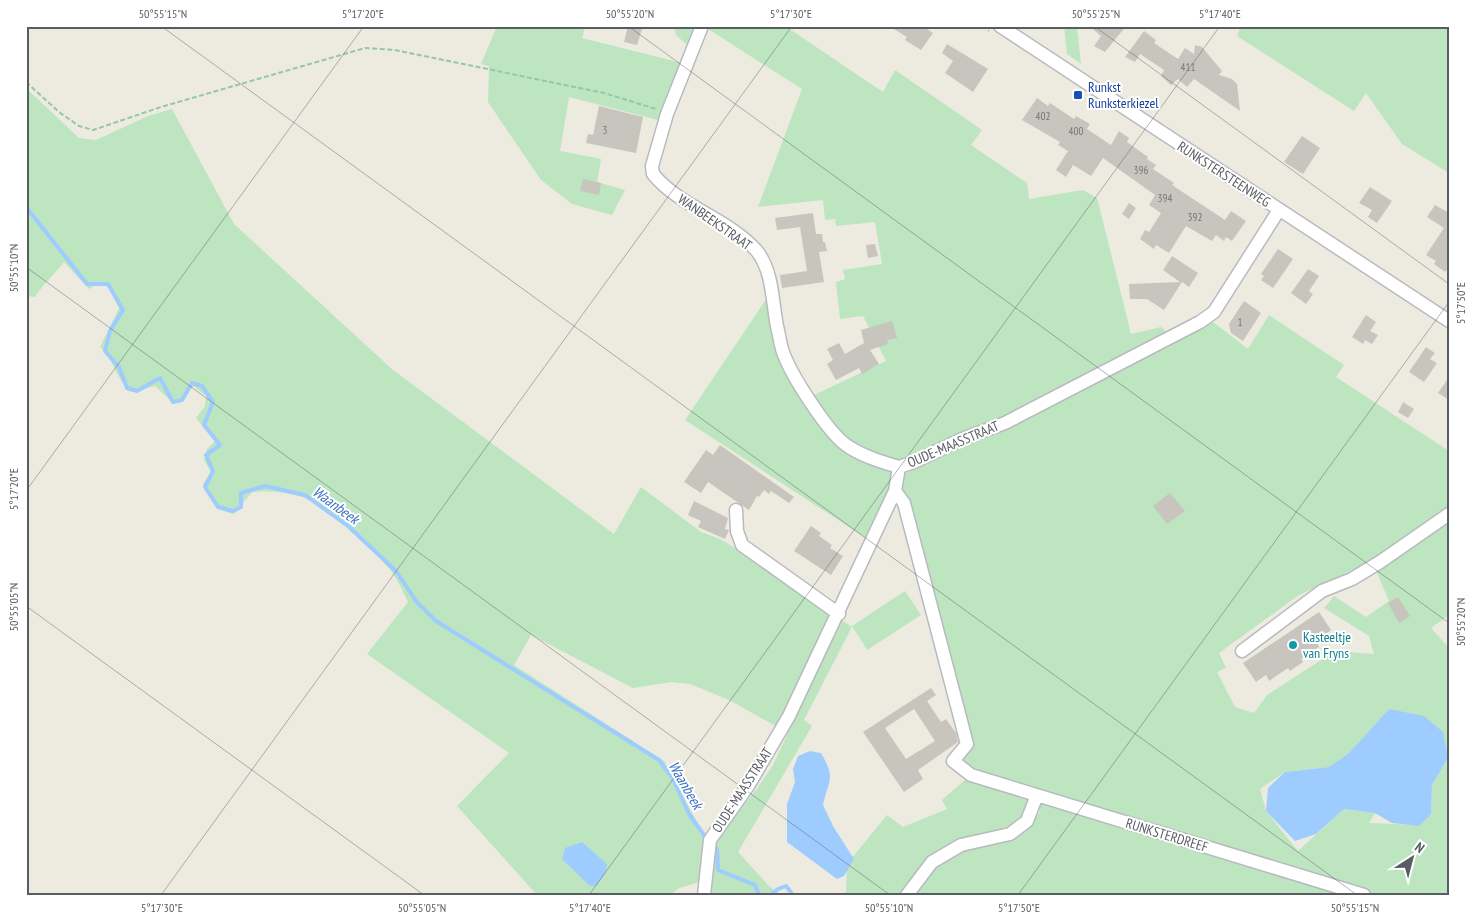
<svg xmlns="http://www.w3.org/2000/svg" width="1475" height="921" font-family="'PT Sans Narrow',sans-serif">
<rect width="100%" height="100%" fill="#edebe0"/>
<path fill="#bce5c0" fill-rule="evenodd" d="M497,26h88l-3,12 100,25 -24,57 -89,-23 -9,54 41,8 -4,23 28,8 -13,25 -40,-11 -31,-24 -53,-78 1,-36 -8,-2z
M674,26h24l-5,13 -7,5 -10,-9z
M709,26h76l98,66 12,-22 87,60 -11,15 56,38 2,16 54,-9 14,8 34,136 30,-7 16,13 36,-18 35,27 21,-34 75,50 -8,12 113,74v164l-18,13 18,20v247h-532c17,-34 37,-44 73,-52 12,-2 28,-6 37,-14 5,-5 9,-13 14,-18l-8,-3 -21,22 -72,23 -31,42h-69l6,-3 1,-28 40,-49 16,12 44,-18 -5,-9 24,-21 -3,-20 7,-12 -73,-248 -28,41 -184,-120 82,-122 10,51 61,97 30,18 30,10 -55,-38 -14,-15 -15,-26 72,-34 -23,-45 -23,3 -4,-37 9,-3 -2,-9 39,-6 -7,-42 -39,4 -1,-7 -10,1 -2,-20 -65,7 44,-118 -94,-60zM1372,561l17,40 -23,16 -32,-21 -10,12 45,28 5,18 -39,-3 -68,44 -13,18 -19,-6 -18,-35 9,-4 -7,-15 80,-58zM1389,709l59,49 -16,27 -1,29 -12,11 -50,-2 6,-10 -31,-4 -46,42 -32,-40 -6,-22 25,-17 44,-5 20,-14z
M1064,26h13l4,38 -14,-10z
M1238,26h211v147l-47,-29 -36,-51 -12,18 -117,-75 3,-8z
M26,88l53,50 17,2 52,-24 24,-7 62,115 159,146 221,164 27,-47 60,45 19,7 23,14 109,74 -48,93 8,6 -74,126 30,33 13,10h-72l6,-56 41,-49 17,-25 15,-32 -59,-33 -39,-16 -19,-2 -38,6 -102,-53 -17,30 150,96 41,76 -5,45 -21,6 -9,7h-133l-80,-89 52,-53 -142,-99 41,-52c-5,-10 -10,-22 -17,-31 -15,-19 -66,-67 -89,-74 -16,-5 -34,-7 -50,-5l-18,22c-18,-3 -23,-14 -31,-30l8,-12 -7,-12 3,-11 8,-8 -19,-23 9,-12 1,-10 -13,-10 -13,16 -10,-2 -15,-14 -24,6c-15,-13 -17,-32 -31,-45l19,-39 -9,-18 -9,-9 -12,8 -25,-27c-9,12 -21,22 -29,35l-9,-1z
M905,591l16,24 -54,35 -15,-24z"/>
<path fill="#9eccff" d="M1389,709l35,7 19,16 5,26 -16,27 -1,29 -12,12 -27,-3 -17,-10 -31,-4 -28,25 -21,7 -29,-30 2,-23 17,-16 44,-5 20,-14z
M810,751l11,2c15,26 8,25 2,52l10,21 21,33 -10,17 -7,3 -50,-37v-38l8,-22 -2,-13 5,-13z
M582,842l25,22 -1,8 -10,14h-6l-28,-27 3,-11z"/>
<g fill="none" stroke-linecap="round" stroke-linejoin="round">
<path stroke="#9eccff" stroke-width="4" d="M26,207l61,77h21l15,26 -13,21 -5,20 14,16 8,21 10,3 23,-13 13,24 9,-2 10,-17 10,3 11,16 -9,23 16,20 -14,10 7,16 -8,16 13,20 15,4 8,-4v-14l24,-7 40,9 43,31 48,45 20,30 20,20 223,139 14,19 16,35 15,21
M713,845l4,4 1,21 37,15 4,10
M770,895l8,-6 8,-3 7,9"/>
</g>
<path fill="#c7c5be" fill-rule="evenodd" d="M628,26h15l-6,19 -13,-3z
M889,26h34l10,7 -12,17 -16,-10 2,-3z
M1089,26h37l-21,26 -11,-6 7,-10z
M1144,31l12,9 -2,3 24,16 7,-11 9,6 1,-9 7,2 20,24 -3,4 13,4 5,5 3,27 -46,-32 -7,8 -9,-8 -7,6 -10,-9 3,-6 -24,-16 -5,8 -10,-5z
M947,44l41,25 -15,23 -28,-19 8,-12 -11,-8z
M1037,98l11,8 2,-3 24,16 2,-3 14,8 -3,5 24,16 8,-14 10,7 -2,4 21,15 -1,2 9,6 -3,4 21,14 -2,2 53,35 6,-9 15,10 -14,20 -6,-4 -2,4 -8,-6 -4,6 -26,-15 -17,27 -13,-8 -2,4 -14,-10 5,-9 4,2 12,-19 -12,-8 6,-10 -52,-37 -12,18 -18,-11 -7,12 -10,-7 12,-19 -10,-6 2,-3 -38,-22z
M599,106l44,11 -7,36 -50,-10 2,-9 5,1z
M1302,136l18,12 -17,26 -19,-12z
M583,179l18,4 -2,12 -19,-4z
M1370,187l22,14 -15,22 -9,-6 4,-7 -13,-7z
M1129,203l7,5 -7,11 -7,-5z
M1435,205l14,8v54l-4,5 -11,-8 2,-3 -10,-6 18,-27 -17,-11z
M813,213l3,21h6l1,8h2l2,9 -8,1 5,30 -42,6 -2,-13 27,-4 -7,-44 -23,3 -2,-12z
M875,244l3,12 -10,2 -2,-13z
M1278,249l15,10 -20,29 -12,-8 3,-4 -3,-2z
M1172,256l26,17 -9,14 -7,-5 -18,28 -17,-11h-17l-1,-15 51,-2 -17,-12z
M1308,269l11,7 -10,15 4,3 -7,10 -15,-11z
M1244,301l17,12 -18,28 -12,-8 -2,-9z
M1366,315l10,7 -6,9 8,4 -6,9 -7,-4 -2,4 -11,-7z
M892,321l5,17 -10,2 1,4 -18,6 9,14 -17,10 -3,-6 -23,12 -9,-16 6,-4 -6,-11 12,-6 6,11 19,-11 -3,-13z
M1426,347l9,6 -5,6 7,4 -13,19 -15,-10z
M1449,377v23l-11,-7z
M1403,402l11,7 -6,9 -10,-6z
M720,445l74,52 -5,6 -18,-12 -2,3 -5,-4 -5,7 -2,-1 -8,14 -41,-28 -7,11 -17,-11 22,-32 7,5z
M1170,493l15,18 -18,13 -14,-18z
M694,501l34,17 -3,11 4,1 -4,9 -27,-12 3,-6 -13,-6z
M811,526l10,7 -2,3 13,9 -2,3 13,8 -12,19 -37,-24z
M1398,597l12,19 -11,7 -11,-20z
M1319,612l12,18 -15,12 3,5 -18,12 2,3 -13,9 -2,-3 -19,13 -3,-6 -10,7 -13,-19z
M931,688l5,7 -9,6 14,21 5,-3 10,14 2,9 -40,28 5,9 -19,13 -41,-60zM914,709l21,32 -29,18 -21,-31z"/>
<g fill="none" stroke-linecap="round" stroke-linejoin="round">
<defs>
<path id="minor" d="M702,26l-35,88 -15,52 1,8c27,33 74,44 103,76 17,20 16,51 21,76 2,8 3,17 6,26 8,23 46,83 66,95 16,10 33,15 50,20
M1000,26l449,295
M899,467l15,-5 48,-23 43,-16 195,-101 14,-10 65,-102
M895,491l9,12 63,241 -14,17 18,14 393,120
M736,510l1,21 5,14 97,69
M1242,651l80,-60 30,-12 28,-17 69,-48
M704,895l6,-55 38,-54 41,-70 106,-225 4,-24
M907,895l25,-33 29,-17 49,-11 17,-13 10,-26"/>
</defs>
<use href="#minor" stroke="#b8bac0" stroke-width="15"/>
<path stroke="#95c6a8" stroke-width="2" stroke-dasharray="5 2.5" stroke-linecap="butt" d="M982,26l7,5
M26,82l33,30 20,14 14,4 68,-23 204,-59 30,2 209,43 52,16
M1088,99l14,10"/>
<use href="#minor" stroke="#fff" stroke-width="12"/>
</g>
<path fill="none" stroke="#595c62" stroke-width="1" stroke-opacity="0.45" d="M161,26l1196,869M628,26l821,597M1094,26l355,258M26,267l864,628M26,491l338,-465M26,606l398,289M161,895l631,-869M589,895l631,-869M1018,895l431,-593M1446,895l3,-4"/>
<rect fill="#1a4fb4" stroke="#fff" stroke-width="2" x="1073" y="90" width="10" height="10" rx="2.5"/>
<circle fill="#0f9aa8" stroke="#fff" stroke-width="2" cx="1293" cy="645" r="5"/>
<g text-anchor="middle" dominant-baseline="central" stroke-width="4" stroke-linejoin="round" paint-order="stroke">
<g font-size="11" fill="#747679">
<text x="1188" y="67">411</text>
<text x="1043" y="116">402</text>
<text x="605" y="130">3</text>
<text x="1076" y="131">400</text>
<text x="1141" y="170">396</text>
<text x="1165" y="198">394</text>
<text x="1195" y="217">392</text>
<text x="1240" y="322">1</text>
</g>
<g font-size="14" fill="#164399" stroke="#fff" text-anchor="start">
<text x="1088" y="87">Runkst<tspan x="1088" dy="16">Runksterkiezel</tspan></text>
</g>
<g font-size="14" fill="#595c62" stroke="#fff">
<text transform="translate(1224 174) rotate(33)">RUNKSTERSTEENWEG</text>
<text transform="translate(715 222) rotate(35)">WANBEEKSTRAAT</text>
<text transform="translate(953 444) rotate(-23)">OUDE-MAASSTRAAT</text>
<text transform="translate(742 790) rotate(-57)">OUDE-MAASSTRAAT</text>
<text transform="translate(1167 835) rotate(17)">RUNKSTERDREEF</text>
</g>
<g font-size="14" fill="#0d838f" stroke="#fff" text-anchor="start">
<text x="1303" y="637">Kasteeltje<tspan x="1303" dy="16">van Fryns</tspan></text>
</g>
<g font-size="15" font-style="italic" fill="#3f74c3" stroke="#fff">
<text transform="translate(336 505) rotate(36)">Waanbeek</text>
<text transform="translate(686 785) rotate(60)">Waanbeek</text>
</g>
</g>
<rect width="1475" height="921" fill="none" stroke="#ffffff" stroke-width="55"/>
<g transform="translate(1412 858) rotate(36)" stroke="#ffffff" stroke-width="4" paint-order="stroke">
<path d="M0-4L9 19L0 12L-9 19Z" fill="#595c62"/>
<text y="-8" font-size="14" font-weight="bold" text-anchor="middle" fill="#595c62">N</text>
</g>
<rect x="28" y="28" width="1420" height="866" fill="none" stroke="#595c62" stroke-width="2"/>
<g font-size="12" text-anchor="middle" fill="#595c62">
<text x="163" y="18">50°55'15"N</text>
<text x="363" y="18">5°17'20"E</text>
<text x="630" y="18">50°55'20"N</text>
<text x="791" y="18">5°17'30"E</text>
<text x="1096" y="18">50°55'25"N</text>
<text x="1220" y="18">5°17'40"E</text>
<text transform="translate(14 268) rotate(-90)" y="4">50°55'10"N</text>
<text transform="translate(1461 303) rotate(-90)" y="4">5°17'50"E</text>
<text transform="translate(14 489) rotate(-90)" y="4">5°17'20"E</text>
<text transform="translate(14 607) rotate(-90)" y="4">50°55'05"N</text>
<text transform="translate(1461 622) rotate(-90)" y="4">50°55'20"N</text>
<text x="162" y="912">5°17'30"E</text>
<text x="422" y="912">50°55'05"N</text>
<text x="590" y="912">5°17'40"E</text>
<text x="889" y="912">50°55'10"N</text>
<text x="1019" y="912">5°17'50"E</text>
<text x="1355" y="912">50°55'15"N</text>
</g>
</svg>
